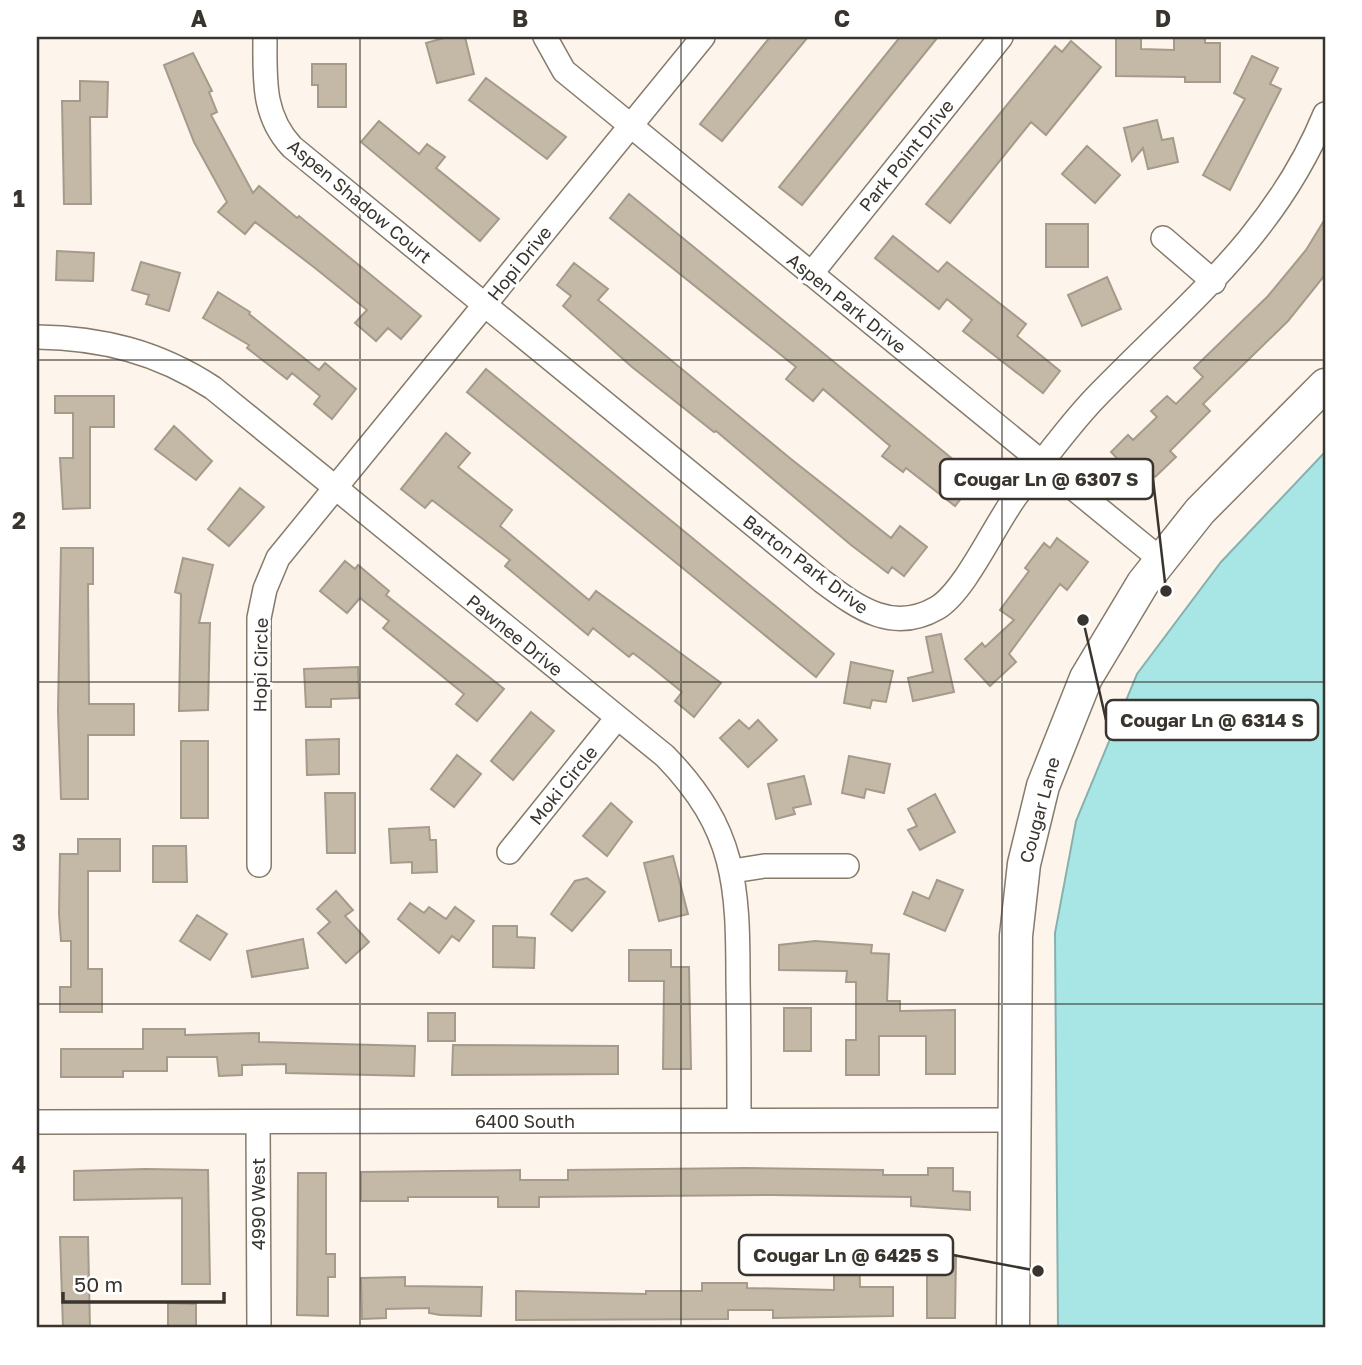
<svg xmlns="http://www.w3.org/2000/svg" width="1362" height="1365" font-family="'Golos Text',sans-serif">
<rect width="100%" height="100%" fill="#fdf5eb"/>
<path fill="#a8e6e6" stroke="#87b1af" stroke-width="2" d="M1325,452v876h-267l-3,-395 21,-112 61,-147 84,-112z"/>
<path fill="#c4b8a7" stroke="#a69a8a" stroke-width="2" d="M448,37h17l9,37 -37,9 -11,-40z
M770,37h38l-86,104 -22,-17z
M900,37h38l-136,168 -23,-18z
M1116,37h25v12l33,1v-13h31v6h15v39h-35v-5l-69,-1z
M1071,41l30,26 -55,68 -15,-13 -81,101 -24,-19 129,-158 7,6z
M193,53l19,38 -3,1 8,20 -6,3 42,78 6,-7 38,32 2,-2 122,100 -20,23 -13,-11 -12,13 -21,-18 12,-13 -52,-42 -60,-46 -10,12 -27,-22 9,-10 -33,-60 -30,-77z
M1252,56l26,12 -8,16 11,5 -51,101 -27,-15 42,-76 -11,-6z
M312,64h34v43h-28v-22h-6z
M486,78l80,59 -19,22 -78,-59z
M80,81l28,1 -1,35h-17l1,87h-27l-2,-103h18z
M1157,120l5,20 11,-2 5,24 -30,7 -5,-21 -11,13 -8,-33z
M379,121l40,33 8,-10 18,13 -9,11 63,51 -19,22 -119,-99z
M1087,146l33,29 -25,28 -33,-29z
M629,194l337,276 -1,2 10,9 -20,25 -49,-38 -3,4 -21,-16 8,-10 -67,-57 -10,12 -27,-22 10,-12 -186,-149z
M1325,219v56l-37,46 -85,83 7,7 -40,40 6,6 -21,20 -16,-18 -11,11 -17,-18 17,-17 5,5 24,-23 -6,-6 16,-15 9,8 27,-27 -9,-9 74,-72 38,-46z
M1046,224h42v43h-42z
M893,236l45,36 9,-10 79,62 -9,12 43,35 -17,22 -80,-62 9,-11 -25,-21 -8,10 -64,-51z
M57,251l37,2 -1,28 -37,-1z
M141,262l39,11 -11,38 -23,-7 3,-9 -17,-5z
M574,263l34,26 -10,11 193,159 100,79 9,-12 27,21 -23,29 -12,-9 -4,6 -37,-28 -135,-114 -2,1 -82,-65 -69,-61 8,-10 -14,-11z
M1107,277l14,32 -39,17 -14,-31z
M218,292l32,20 -1,2 70,56 6,-7 31,26 -24,30 -18,-15 6,-8 -28,-23 -5,6 -40,-31 2,-3 -46,-27z
M486,369l348,285 -18,23 -349,-285z
M55,396h59v31h-24v81l-27,1 -3,-51h13v-45h-18z
M174,426l38,35 -16,19 -41,-31z
M446,433l24,20 -12,14 54,43 -12,16 89,74 7,-9 125,92 -27,34 -19,-16 7,-9 -32,-26 -17,-13 -4,4 -36,-29 -5,7 -83,-69 5,-6 -78,-60 -7,8 -24,-19z
M240,488l24,19 -35,39 -21,-17z
M1057,538l31,24 -21,28 -7,-6 -51,70 7,8 -26,24 -25,-27 17,-16 3,4 29,-27 -14,-10 29,-39 -4,-3 19,-25 6,5z
M61,548h32v36h-5l1,120h45v31h-46v64h-27l-3,-88z
M183,558l30,7 -14,58h11l-2,87 -29,1 2,-117 -6,-2z
M345,561l10,8 3,-4 31,26 -3,4 118,94 -27,32 -21,-17 8,-10 -81,-66 6,-7 -29,-23 -13,15 -27,-22z
M941,634l13,58 -41,9 -5,-23 25,-6 -7,-35z
M851,662l42,9 -7,31 -14,-2 -2,8 -26,-5z
M358,667l1,31 -28,1v8h-25l-2,-38z
M531,712l23,19 -41,49 -22,-19z
M739,720l10,9 9,-9 19,20 -29,27 -28,-29z
M339,739v35l-32,1 -1,-35z
M181,741h27v77h-27z
M457,755l24,19 -27,33 -23,-18z
M849,756l41,8 -6,29 -18,-4 -2,9 -22,-5z
M804,776l7,28 -18,4 2,6 -19,5 -8,-35z
M325,793h30v60h-28z
M935,794l20,38 -35,18 -12,-20 9,-4 -9,-17z
M611,803l21,19 -25,34 -24,-20z
M429,827l1,13h6l1,32 -25,1v-11l-21,1 -2,-34z
M78,839h42v32h-32v98h14v43h-42v-25h11v-46h-10l-2,-27 1,-60h18z
M153,846h33l1,36h-34z
M673,856l15,58 -29,7 -15,-58z
M587,878l18,14 -33,39 -21,-17 24,-33z
M937,880l26,10 -18,41 -41,-17 9,-22 16,7z
M336,891l17,19 -8,6 24,26 -23,21 -28,-30 12,-11 -13,-13z
M410,903l14,10 5,-6 17,12 9,-12 19,14 -15,20 -7,-5 -13,17 -41,-34z
M197,915l30,19 -17,26 -30,-19z
M493,926h24v11l18,1 -1,30 -41,-1z
M303,939l5,29 -56,9 -5,-26z
M815,941l57,4 -1,8 18,1 -2,47h13v10l55,-1v64h-29v-38h-47v39h-33v-35h10v-58h-10l1,-11 -68,-1v-25z
M629,950h42v17h18l2,102h-28l1,-88h-35z
M784,1008h27v43h-27z
M428,1013h27v28h-27z
M143,1029h42v6l74,-2v9l156,4 -1,30 -128,-3v-9l-44,1v10l-23,1 -2,-19h-50v14h-44v6h-62v-28h82z
M453,1045l165,1v28l-166,1z
M745,1168l138,2v5h45v-7h25v23l17,1v18l-59,-4v-9l-140,-2 -232,2v10h-41v-10h-90v4h-47v-29l159,-2v10h48v-10z
M145,1169l63,1 2,114h-28v-86l-108,2v-29z
M298,1173h28v81h9v23h-7v39l-31,-1z
M60,1237h28l2,91h-27z
M834,1246h25l1,41h33v29l-120,2v-8h-45v9l-212,1v-29l130,3v-3h56v-8h45v5l87,2z
M927,1255h29l-1,63h-28z
M405,1277v9l77,1 -1,29 -41,-1 -11,-2v-5l-43,1v9l-24,1 -1,-41z
M168,1303l28,1v24h-28z"/>
<g fill="none" stroke-linecap="round" stroke-linejoin="round">
<defs>
<path id="street" d="M265,37c0,42 -3,78 27,110l530,434c35,26 70,53 115,27 29,-17 59,-87 82,-116 25,-32 49,-66 77,-95 89,-92 179,-161 229,-283
M545,37l19,34 596,488
M1163,238l51,44
M811,274l190,-237
M37,337c65,1 121,15 176,51l452,368c71,73 73,129 73,225 1,47 1,93 1,139
M509,852l108,-134
M259,865v-247l6,-29 13,-31 425,-521
M733,871l31,-5h83
M37,1122l976,-2
M258,1122l1,206"/>
<path id="secondary" d="M1013,1328l3,-392 8,-72 19,-78 43,-108 57,-95 57,-72 125,-126"/>
</defs>
<use href="#street" stroke="#867b6b" stroke-width="26"/>
<use href="#secondary" stroke="#867b6b" stroke-width="35"/>
<use href="#street" stroke="#fff" stroke-width="23"/>
<use href="#secondary" stroke="#fff" stroke-width="32"/>
</g>
<path fill="none" stroke="#39352e" stroke-width="2" stroke-opacity="0.55" d="M360,37v1291M681,37v1291M1002,37v1291M37,360h1288M37,682h1288M37,1004h1288"/>
<g text-anchor="middle" dominant-baseline="central" stroke-width="6" stroke-linejoin="round" paint-order="stroke">
<g font-size="18" fill="#39352e" stroke="#fff">
<text transform="translate(906 155) rotate(-51)">Park Point Drive</text>
<text transform="translate(360 201) rotate(40)">Aspen Shadow Court</text>
<text transform="translate(519 263) rotate(-51)">Hopi Drive</text>
<text transform="translate(847 303) rotate(39)">Aspen Park Drive</text>
<text transform="translate(806 564) rotate(37)">Barton Park Drive</text>
<text transform="translate(515 635) rotate(39)">Pawnee Drive</text>
<text transform="translate(260 665) rotate(-89)">Hopi Circle</text>
<text transform="translate(563 785) rotate(-51)">Moki Circle</text>
<text transform="translate(1039 810) rotate(-75)">Cougar Lane</text>
<text x="525" y="1121">6400 South</text>
<text transform="translate(258 1204) rotate(-90)">4990 West</text>
</g>
</g>
<path fill="none" stroke="#39352e" stroke-width="2.5" d="M1166 591L1153 479M1083 620L1106 720M1038 1271L953 1255"/>
<g fill="#39352e" stroke="#fff" stroke-width="2.5">
<circle cx="1166" cy="591" r="7"/>
<circle cx="1083" cy="620" r="7"/>
<circle cx="1038" cy="1271" r="7"/>
</g>
<g fill="#fff" stroke="#39352e" stroke-width="2.5">
<rect x="940" y="459" width="213" height="40" rx="7"/>
<rect x="1106" y="700" width="212" height="40" rx="7"/>
<rect x="739" y="1235" width="214" height="40" rx="7"/>
</g>
<g font-size="19" text-anchor="middle" font-weight="bold" fill="#39352e">
<text x="1046" y="486">Cougar Ln @ 6307 S</text>
<text x="1212" y="727">Cougar Ln @ 6314 S</text>
<text x="846" y="1262">Cougar Ln @ 6425 S</text>
</g>
<rect width="1362" height="1365" fill="none" stroke="#ffffff" stroke-width="77"/>
<path d="M63 1292v10h161v-10" fill="none" stroke="#39352e" stroke-width="3.5"/>
<text x="74" y="1292" font-size="21" fill="#39352e" stroke="#ffffff" stroke-width="5" paint-order="stroke">50 m</text>
<rect x="38" y="38" width="1286" height="1288" fill="none" stroke="#39352e" stroke-width="2.5"/>
<g font-size="23" text-anchor="middle" font-weight="bold" fill="#39352e">
<text x="199" y="27">A</text>
<text x="520" y="27">B</text>
<text x="842" y="27">C</text>
<text x="1163" y="27">D</text>
<text x="19" y="207">1</text>
<text x="19" y="529">2</text>
<text x="19" y="851">3</text>
<text x="19" y="1173">4</text>
</g>
</svg>
